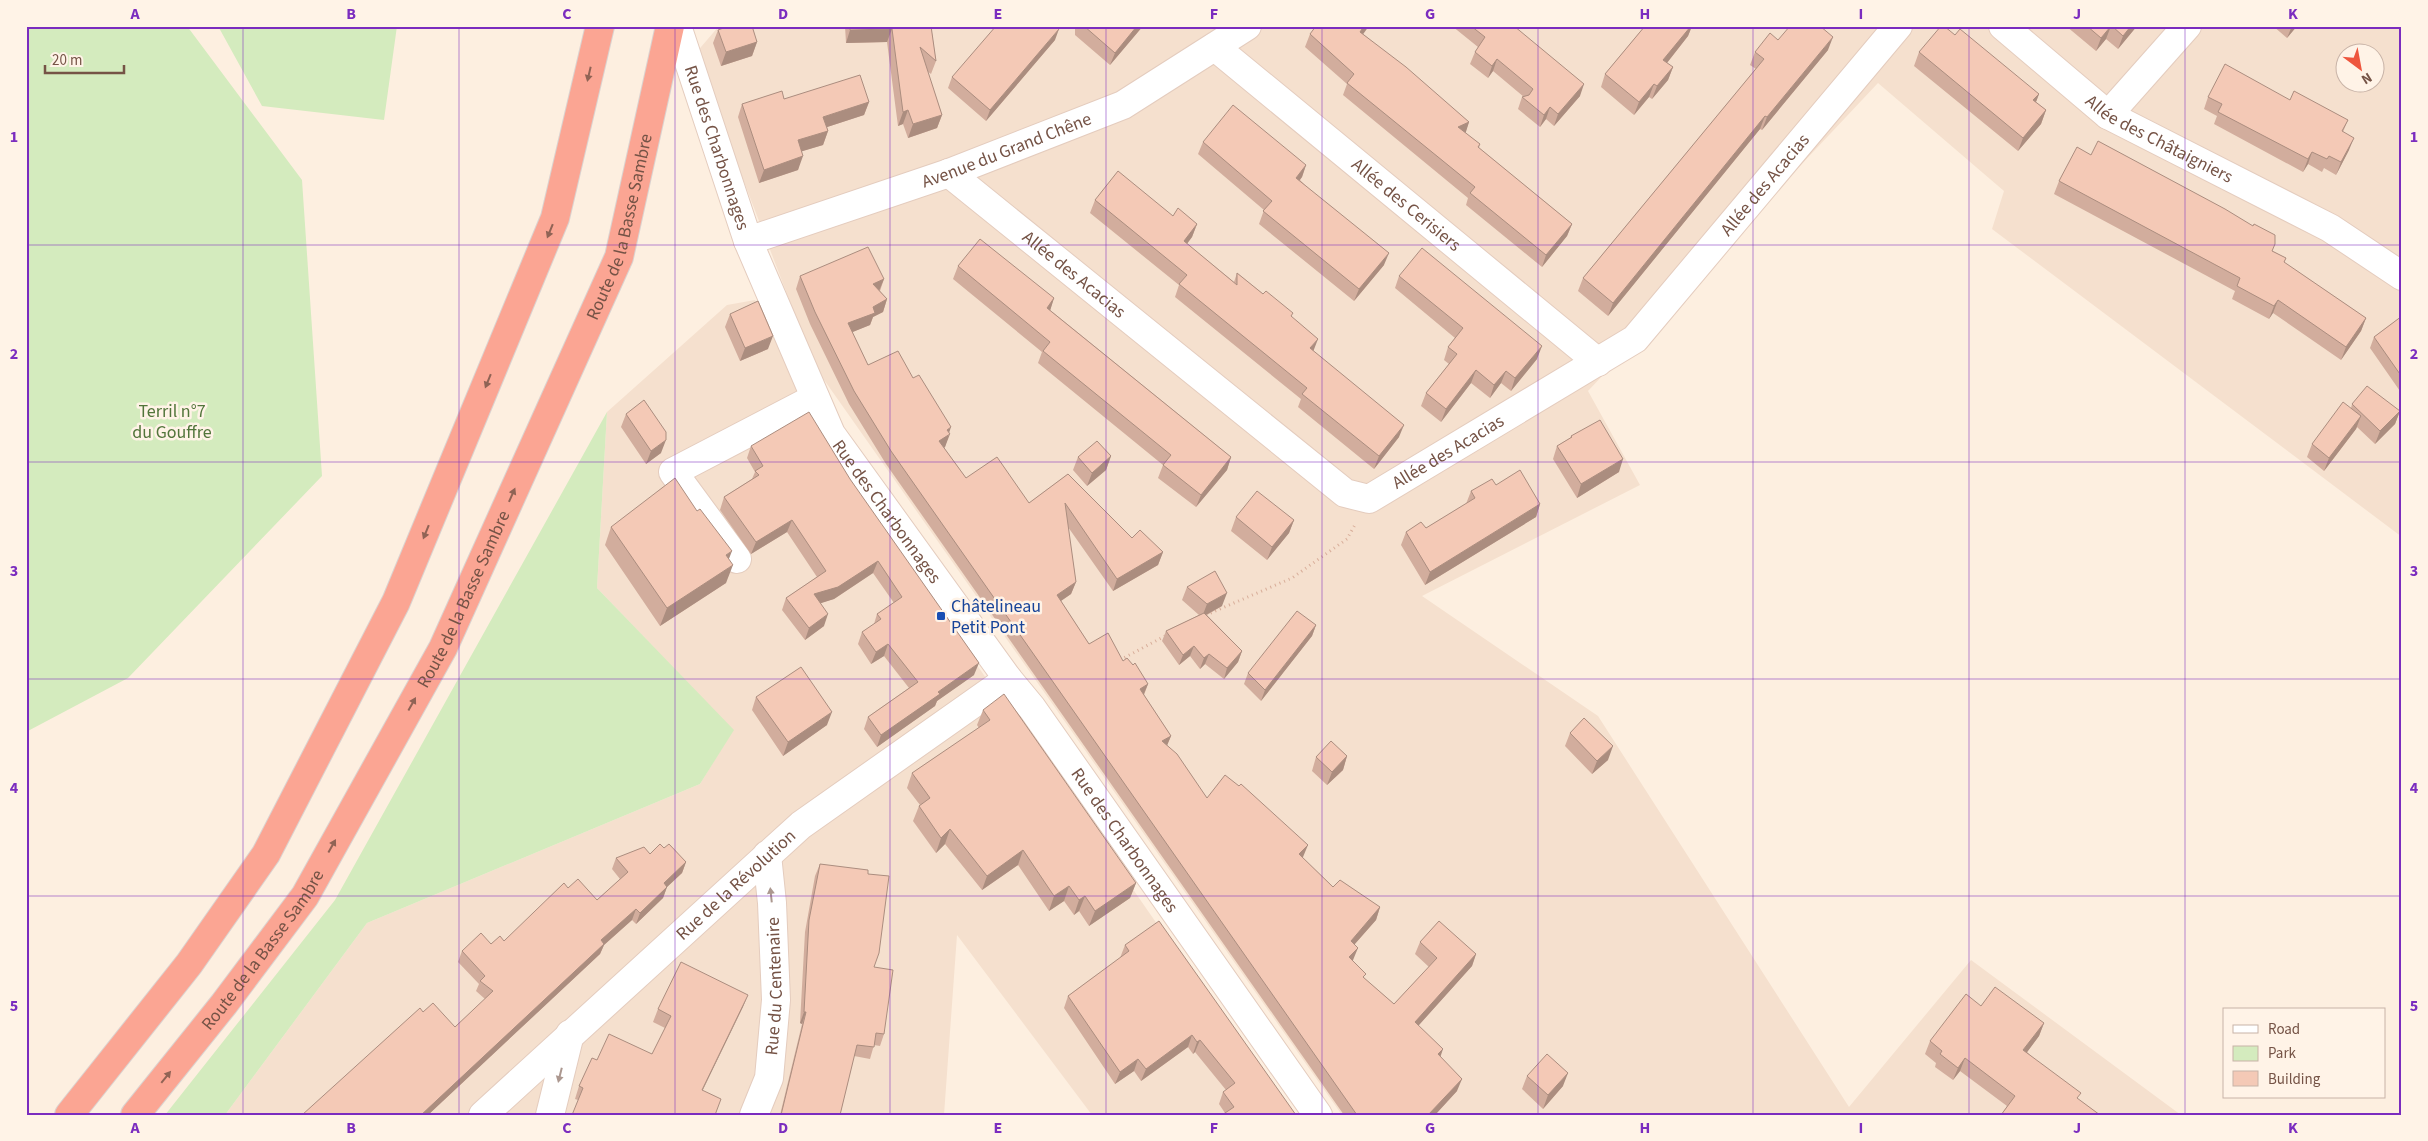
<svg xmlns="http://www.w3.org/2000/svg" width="2428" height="1141" font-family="'Source Sans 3',sans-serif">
<rect width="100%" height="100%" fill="#fdefe0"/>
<path fill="#f5e0ce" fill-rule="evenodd" d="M719,26h1683v511l-410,-308 12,-38 -126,-108 -290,308 52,94 -218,111 176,120 251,391 122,-147 210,155h-839l-527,-748 -120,-313zM2346,52h30v30h-30z
M755,300l82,164 453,651h-198l-135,-180 -13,180h-719l142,-192 333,-139 33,-54 -136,-142 10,-176 120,-107z"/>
<path fill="#d4ebbe" d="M26,26h161l115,154 20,296 -194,202 -102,54z
M218,26h179l-13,94 -122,-14z
M607,412l-10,176 137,142 -34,54 -333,139 -142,192h-60l170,-215z"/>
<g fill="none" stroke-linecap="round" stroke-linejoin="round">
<defs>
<g id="minor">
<path id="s1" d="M677,26l71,215 83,193 177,245 24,29 286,407"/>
<path id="s2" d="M2003,26l105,89 222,113 72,48"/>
<path id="s3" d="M1215,47l383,315"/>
<path d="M2108,115l79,-89"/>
<path id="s4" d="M949,173l396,320 24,6 266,-160 263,-313"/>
<path id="s5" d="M748,241l201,-68 174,-68 124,-79"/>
<path d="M737,559l-64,-87 142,-74"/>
<path id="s6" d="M483,1115l318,-290 207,-146"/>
<path d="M550,1115l20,-81"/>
<path id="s7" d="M754,1115l15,-37 7,-78 -4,-97 -5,-48"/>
</g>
<g id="highway">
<path d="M69,1115l120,-151 77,-110 130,-252 159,-384 45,-192"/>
<path id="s8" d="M135,1115l89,-111 81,-108 138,-248 176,-391 51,-231"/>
</g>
</defs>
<use href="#minor" stroke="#e4ccbe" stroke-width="30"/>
<use href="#highway" stroke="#dbd2cf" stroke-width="30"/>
<path stroke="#d8ad99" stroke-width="3" stroke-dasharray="1 4" stroke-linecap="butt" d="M1206,615l86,-37 55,-39 9,-16
M1120,660l45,-24"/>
<use href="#minor" stroke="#fff" stroke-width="28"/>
<use href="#highway" stroke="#fba593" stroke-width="28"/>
</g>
<path fill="#d2ad9d" d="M845,26h86l5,35 -5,13 -4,-3 15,44 -5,13 -29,10 -5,-14 -5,2 -11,-84 -41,1z
M1075,26h68l-33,39 -35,-30z
M1452,26h62l66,70 -26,30 -8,-7 -6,8 -22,-18 4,-12h2l-31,-26 -5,7 -18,-14 5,-12 3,-5z
M1645,26h47l-4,10 -21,27 6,4 -5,13 -16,19 -3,-2 -15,18 -33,-28 4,-13z
M2066,26h71l-19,23 -12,-10 -10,12z
M2273,26h24l-10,12z
M718,30l39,12 -5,14 -31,10 -8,-23z
M1310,34h53l106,88 -4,11 15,11 -1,4 93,76 -5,12 -25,31 -76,-62 2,-7 -125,-103 4,-11 -42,-37z
M1955,35l84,59 -3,8 10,8 -5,14 -23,27 -104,-85 5,-14z
M1055,40l-69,81 -38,-33 4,-11z
M1778,40l50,10 -66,80 -2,-1 -152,187 -30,-25 5,-13 173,-209 -6,-4 5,-13z
M2208,97l82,3 58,20 -5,12 6,18 -13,25 -12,-7 -2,4 -14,-8 -5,8 -89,-48 3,-8 -13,-7z
M784,99l85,3 -5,13 -37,12 1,4 -5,14 -21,6 -4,19 -39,13 -21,-66 4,-13z
M1203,142l103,23 -4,12 -2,3 84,85 -30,36 -95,-77 5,-14 -66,-56z
M2059,181l214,70 13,7 -2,5 82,55 -5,13 -20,29 -68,-47 -4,6 -37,-20 3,-8 -181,-97z
M1095,200l78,16 24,8 -5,13 -5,7 47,38 3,-9 55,44 21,34 86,86 -25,32 -76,-62 3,-8 -126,-102 4,-12 -89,-72z
M958,266l96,32 -4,12 181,147 -4,13 -31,37 -38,-29 5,-13 -125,-102 4,-11 -89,-73z
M800,276l84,3 -4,12 7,8 -4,13 -10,5 -3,8 -18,7 16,33 45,13 36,55 -4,14 -1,1 22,30 63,25 39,-29 64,64 31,14 -5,13 -45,26 -45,-64 8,55 -5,12 -10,7 28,43 34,17 25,23 -4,11 27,41 -4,9 40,53 96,59v1l30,29 47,20 -4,13 -22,25 -1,16 12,18 29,25 35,-37 -14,-13 5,-12 56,12 -4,12 -54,60 22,31 17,34 -22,24h-91l-458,-651 -37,-60 -39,-80 -14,-35z
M1399,276l138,83 -26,32 -10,-8 -11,15 -19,-15 -30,39 -20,-16 5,-13 23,-29 -5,-4 4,-13 7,-9 -60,-50z
M730,314l38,35 -28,12 -15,-34z
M2402,316v78l-32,-46 4,-11z
M2352,404l48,7 -5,13 -20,20 -18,-17 -1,2 -32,42 -17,-14 5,-13 39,-36z
M626,414l35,39 -15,11 -25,-37z
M1571,436l48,36 -42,26 -24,-39 4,-13 13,-8z
M751,446l99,33 124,196 -37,26 -2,5 -58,41 -13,-18 4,-12 41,-29 -25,-32 -13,8 -13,-20 4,-12 12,-8 3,-10 17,-11 -21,-30 -39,26 -14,4 4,23 -19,14 -23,-30 4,-12 31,-21 -30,-45 -36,22 -31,-44 4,-13 28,-18 3,-7 -8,-14z
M1111,456l-5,14 -19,16 -14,-16 5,-13z
M1496,485l44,19 -4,13 -111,68 -24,-40 5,-13 20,-4 40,-24 5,-13z
M1236,517l58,3 -5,13 -22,27 -36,-29z
M611,527l118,32 -3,24 -66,43 -55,-81z
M1187,587l35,19 -15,9 35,36 -4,11 -14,17 -19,-15 -5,5 -10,-13 -11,9 -17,-24 4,-10 33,-16 -17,-15z
M1316,625l-4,11 -51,65 -17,-17 4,-11z
M756,697l71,28 -44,31 -31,-46z
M983,710l153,173 -6,15 -41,28 -10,-15 -5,4 -10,-14 -15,10 -31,-46 -36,25 -37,-46 -9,9 -23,-32 6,-15 1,-1 -13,-17 5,-15 67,-45 -2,-3z
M1570,733l38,27 -16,14 -27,-28z
M1347,756l-4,14 -16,15 -15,-14 4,-14z
M664,848l22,14 -4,11 -15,14 -4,11 -27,26 -4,-4 -28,25 -4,9 -172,161 -5,-103 32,15 30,-28 -9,-8 3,-7 -21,-22 4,-11 42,-10 64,-53 29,12 23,-21 -8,-10 4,-11 34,-4z
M820,864l48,10 6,93 10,67 -4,12 -6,-1 -4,14 -16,-3 -14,59h-60l22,-91 -2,-1 5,-91 10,-56z
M1125,945l171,170 -71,-2 -6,-9 4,-12 3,-2 -31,-38 -2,2 -5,-7 -47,34 -7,-10 -19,13 -51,-76 4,-12 52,-38z
M743,1007l-165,93 -3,-1 4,-13 18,-26 55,-6 13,-26 -12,-6 5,-13z
M2044,1023l-5,13 -12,16 51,47 22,16h-99l6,-9 -47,-35 -7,9 -18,-13 1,-4 -11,-9 5,-13z
M1527,1076l36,10 -20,23 -21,-20z"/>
<path fill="#ab8d7f" d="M1137,26h6l-33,39 5,-12z
M1364,26h5l-13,18 4,-12z
M1691,26h1l-4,10 -29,37 4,-13z
M2111,26l-5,13 -10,12 5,-13z
M2131,26h6l-19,23 5,-13z
M2292,26h5l-10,12z
M892,29l-5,13 -41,1 4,-13z
M1059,29l-4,11 -69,81 4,-11z
M1833,37l-5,13 -66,80 5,-13z
M757,42l-5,14 -31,10 5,-14z
M1497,59l-4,12 -5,7 4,-12z
M1673,67l-5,13 -16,19 5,-13z
M1584,84l-4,12 -26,30 4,-12z
M1654,84l-5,13 -15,18 5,-13z
M2039,94l-5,13 -1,-7z
M869,102l-5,13 -46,15 5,-13z
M1550,107l-4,12 -6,8 4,-12z
M908,110l-5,14 -5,2 5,-14z
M2046,110l-5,14 -23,27 5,-13z
M942,115l-5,13 -29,10 5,-14z
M1765,116l-5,13 -152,187 5,-13z
M1469,122l-4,13 -7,-8z
M828,131l-5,14 -30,9 5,-14z
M2354,138l-5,12 -13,25 5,-13z
M2312,152l-4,12 -5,8 5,-13z
M803,156l-5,14 -39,13 5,-13z
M1306,165l-4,12 -10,13 4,-12z
M1197,224l-5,13 -13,17 5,-13z
M1572,224l-5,12 -25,31 4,-12z
M1389,253l-5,12 -30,36 5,-12z
M884,279l-5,12 -6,-7z
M1054,298l-4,13 -3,-3z
M887,299l-4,13 -10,5 -3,8 -27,11 5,-13 25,-16z
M2278,300l-5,13 -4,6 5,-13z
M2366,318l-5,13 -20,29 5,-13z
M773,336l-5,13 -28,12 5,-13z
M1318,339l-5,13 -3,-4z
M1542,346l-5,13 -26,32 4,-13z
M1476,370l-5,13 -30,39 5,-13z
M1506,371l-5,12 -11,15 4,-13z
M2400,411l-5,13 -20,20 5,-13z
M2361,416l-5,13 -32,42 5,-13z
M1404,425l-5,12 -25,32 5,-13z
M951,427l-3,9 2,-2 -5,13 -10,7 4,-13 8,-11z
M666,440l-5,13 -15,11 5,-13z
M1111,456l-5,14 -19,16 5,-13z
M1231,457l-4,13 -31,37 5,-12z
M1623,459l-4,13 -42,26 4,-14z
M1540,504l-4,13 -111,68 5,-13z
M792,520l-5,12 -36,22 5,-12z
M1294,520l-5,13 -22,27 5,-13z
M732,551l-7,18 1,-14z
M1163,552l-5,13 -45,26 4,-12z
M878,561l-5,12 -39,26 -25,8 5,-13z
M733,565l-7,18 -66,43 7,-18z
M1076,582l-5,12 -19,13 5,-12z
M1227,593l-5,13 -20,11 5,-13z
M828,614l-4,12 -19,14 4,-12z
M1316,625l-4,11 -51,65 4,-11z
M888,644l-4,12 -13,8 5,-12z
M1194,646l-4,10 -11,9 4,-10z
M1242,651l-4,11 -14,17 3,-11z
M1209,654l-4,10 -5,5 4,-11z
M979,663l-5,12 -37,26 -2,5 -58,41 4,-12 57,-43z
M1148,684l-5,12 -3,-7z
M832,712l-5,13 -44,31 5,-14z
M1171,736l-5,12 -4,-7z
M1613,746l-5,14 -16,14 5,-13z
M1347,756l-4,14 -16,15 5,-13z
M950,829l-5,15 -9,9 5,-15z
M1308,845l-5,12 -9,10 5,-13z
M1023,850l-5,15 -36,25 5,-14z
M686,862l-4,11 -15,14 -4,11 -27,26 4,-11 24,-30z
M1136,883l-6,15 -41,28 6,-15z
M1069,886l-5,15 -15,10 5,-15z
M1085,896l-6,15 -5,4 5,-15z
M1380,907l-4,13 -30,34 5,-13z
M636,909l-4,11 -28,25 -4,9 -172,161h-7l180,-175z
M1358,948l-5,12 -8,10 4,-13z
M1476,954l-4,12 -62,69 5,-13z
M748,995l-5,12 -46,95 5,-12z
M804,1012h2l-4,12 -2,-1z
M2044,1023l-5,13 -20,27 4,-13z
M1192,1035l-4,12 -47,34 5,-12z
M1200,1040l-5,12 -2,2 4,-12z
M1443,1049l-4,12 -1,-7z
M1965,1058l-5,13 -7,9 5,-12z
M1138,1059l-4,12 -19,13 5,-12z
M1568,1073l-5,13 -20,23 5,-14z
M1462,1079l-5,12 -22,24h-7z"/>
<path fill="#f4c9b6" stroke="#ab8d7f" d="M729,26h23l5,16 -31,10 -8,-22z
M850,26h81l5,35 -16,-14 22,68 -29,9 -5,-14 -5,2 -11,-83 -42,1z
M996,26h61l2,3 -69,81 -38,-33z
M1084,26h53l-22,27z
M1316,26h48l-4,6 46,35 63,55 -11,5 22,17 -2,3 94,77 -26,31 -76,-62 5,-6 -128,-104 7,-9 -44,-40z
M1471,26h43l70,58 -26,30 -8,-7 -6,8 -22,-18 7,-2 4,-6 -36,-30 -5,7 -17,-14 10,-15z
M1645,26h46l-28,34 10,7 -16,19 -3,-2 -15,18 -34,-28z
M1790,26h30l13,11 -66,80 -2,-1 -152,187 -30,-25 181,-219 -9,-7 15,-19 8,7z
M1941,26h3l11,9 5,-6 79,65 -6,6 13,10 -23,28 -104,-86z
M2087,26h24l-10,12z
M2112,26h19l-8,10z
M2225,64l65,36 4,-9 54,29 -6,11 12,7 -13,24 -12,-6 -2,3 -15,-7 -4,7 -90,-47 4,-8 -14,-7z
M860,75l9,27 -46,15 5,14 -30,9 5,16 -39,14 -22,-66 40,-13 2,8z
M1233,105l73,60 -10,13 93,75 -30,36 -96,-78 9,-10 -69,-59z
M2098,141l127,68 28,17 1,-2 21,11v9l-3,7 14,7 -2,4 82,56 -20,29 -68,-47 -4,6 -37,-20 3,-8 -181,-97 18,-34 14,8z
M1118,171l55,45 5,-8 19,16 -13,17 53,44v-12l26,21 3,-3 27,22 -2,3 27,23 -8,9 94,77 -25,31 -77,-62 5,-6 -128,-104 8,-9 -92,-75z
M980,239l74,59 -7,10 184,149 -30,38 -38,-30 8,-10 -128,-104 7,-9 -92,-76z
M868,247l16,32 -11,5 14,15 -14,8 2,6 -27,10 20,42 30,-14 15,27 6,-3 32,52 -4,3 3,4 -11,7 27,37 31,-21 32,46 39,-29 64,64 8,-8 23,22 -46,27 -52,-76 11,79 -19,13 32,49 19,-11 15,28 4,-3 6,7 2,-2 13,21 -8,5 31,47 -9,5 15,13 30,44 18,-23 14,11 2,-2 67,61 -9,9 34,33 7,-7 40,27 -29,34 7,7 -9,9 17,17 -3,3 31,27 43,-46 -17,-16 19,-21 37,33 -61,68 28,27 -5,5 24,25 -34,36h-71l-466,-664 -37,-60 -39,-79 -15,-36z
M1422,248l120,98 -27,32 -9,-7 -12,14 -18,-15 -30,39 -20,-16 31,-39 -9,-7 15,-19 -64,-52z
M758,301l15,35 -28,12 -15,-34z
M2402,316v61l-28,-40z
M2367,386l33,25 -20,20 -28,-27z
M644,400l22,32v8l-15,11 -25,-37z
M2343,402l18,14 -32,42 -17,-14z
M809,412l41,67 129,184 -41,29 2,2 -59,41 -13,-18 50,-35 -30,-38 -12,8 -14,-20 19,-13 -4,-5 25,-17 -24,-36 -40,26 -24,7 14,20 -19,14 -23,-30 40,-27 -34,-51 -36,22 -32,-45 35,-22 -4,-4 8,-5 -12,-20z
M1600,420l23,39 -42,25 -24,-38 15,-9 -1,-1z
M1097,441l14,15 -19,17 -14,-16z
M1520,470l20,34 -110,68 -24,-40 15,-10 5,6 49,-30 -4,-7 21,-12 4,6z
M675,478l22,33 3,-2 32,42 -6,4 7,10 -66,43 -56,-81z
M1257,491l37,29 -22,27 -36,-30z
M1215,571l12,22 -20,11 -20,-17z
M1297,611l19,14 -51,65 -17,-17z
M1204,613l38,38 -15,17 -18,-14 -5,4 -10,-12 -11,9 -17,-24z
M801,667l31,45 -44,30 -32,-45z
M1004,694l132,189 -41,28 -10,-15 -6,4 -10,-14 -15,10 -31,-46 -36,26 -37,-47 -9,9 -22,-32 11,-8 -18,-25 78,-53 -7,-10z
M1584,718l29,28 -16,15 -27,-28z
M1331,741l16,15 -15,16 -16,-15z
M660,844l4,4 5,-4 17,18 -22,21 3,4 -27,26 -4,-4 -35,31 3,4 -183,171h-119l118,-107 3,4 10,-9 22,24 38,-36 -13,-10 5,-5 -23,-25 19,-18 10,11 9,-8 4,5 60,-58 4,5 10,-9 19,21 31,-28 -12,-14 28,-11 6,7z
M820,864l48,6v4l21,2 -10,77 -5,14 19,3 -9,64 -8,-1 -2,14 -17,-2 -17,70h-59l25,-103h-2l5,-92z
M1159,921l137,194h-74l12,-8 -11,-15 12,-9 -35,-43 -3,2 -5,-7 -46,34 -8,-10 -18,13 -52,-76 61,-45 -4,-6z
M681,962l67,33 -46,95 19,9 -6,16h-143l11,-27 -4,-2 13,-28 5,2 12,-26 43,20 19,-38 -13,-7z
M1995,987l49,36 -21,27 58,43 -4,5 23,17h-71l-2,-1v1h-26l14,-19 -50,-38 -7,10 -18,-14 2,-3 -12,-10 36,-47 15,12z
M1547,1054l21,19 -20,22 -21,-19z"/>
<defs><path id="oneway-solid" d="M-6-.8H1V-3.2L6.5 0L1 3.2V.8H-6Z" transform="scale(1.25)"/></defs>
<g fill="#906355">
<use href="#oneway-solid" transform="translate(589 74) rotate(103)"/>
<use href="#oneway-solid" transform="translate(550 231) rotate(112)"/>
<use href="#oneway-solid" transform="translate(488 381) rotate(112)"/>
<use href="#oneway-solid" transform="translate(512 495) rotate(-66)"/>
<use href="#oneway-solid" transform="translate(426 532) rotate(112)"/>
<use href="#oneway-solid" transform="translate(412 704) rotate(-61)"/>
<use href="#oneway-solid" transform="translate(332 846) rotate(-61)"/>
<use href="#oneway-solid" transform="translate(166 1077) rotate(-51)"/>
</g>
<g fill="#ac9890">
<use href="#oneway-solid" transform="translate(771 895) rotate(-96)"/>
<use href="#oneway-solid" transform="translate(560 1075) rotate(104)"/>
</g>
<path fill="none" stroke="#7b2cbf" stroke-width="1" stroke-opacity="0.55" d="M243,26v1089M459,26v1089M675,26v1089M890,26v1089M1106,26v1089M1322,26v1089M1538,26v1089M1753,26v1089M1969,26v1089M2185,26v1089M26,245h2376M26,462h2376M26,679h2376M26,896h2376"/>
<rect fill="#1a4fb4" stroke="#fff3e7" stroke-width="2" x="936" y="611" width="10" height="10" rx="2.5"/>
<g text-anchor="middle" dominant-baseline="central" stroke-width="5" stroke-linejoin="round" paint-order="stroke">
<g font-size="18" fill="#755346" stroke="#fff3e7">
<text stroke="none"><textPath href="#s2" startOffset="194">Allée des Châtaigniers</textPath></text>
<text stroke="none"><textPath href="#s1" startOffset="128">Rue des Charbonnages</textPath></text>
<text stroke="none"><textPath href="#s5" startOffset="274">Avenue du Grand Chêne</textPath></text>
<text stroke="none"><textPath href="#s4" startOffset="1046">Allée des Acacias</textPath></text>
<text stroke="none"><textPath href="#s3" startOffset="248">Allée des Cerisiers</textPath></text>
<text stroke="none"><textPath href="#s8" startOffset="1019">Route de la Basse Sambre</textPath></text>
<text stroke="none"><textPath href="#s4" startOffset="161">Allée des Acacias</textPath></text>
<text stroke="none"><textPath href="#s4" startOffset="626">Allée des Acacias</textPath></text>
<text stroke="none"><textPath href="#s1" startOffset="532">Rue des Charbonnages</textPath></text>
<text stroke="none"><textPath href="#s8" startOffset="614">Route de la Basse Sambre</textPath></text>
<text stroke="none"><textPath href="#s1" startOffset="938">Rue des Charbonnages</textPath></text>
<text stroke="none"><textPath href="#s6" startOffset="342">Rue de la Révolution</textPath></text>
<text stroke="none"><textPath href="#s8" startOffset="209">Route de la Basse Sambre</textPath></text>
<text stroke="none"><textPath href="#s7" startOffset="132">Rue du Centenaire</textPath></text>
</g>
<g font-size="18" fill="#52753b" stroke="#fff3e7">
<text x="172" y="411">Terril n°7<tspan x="172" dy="21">du Gouffre</tspan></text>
</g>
<g font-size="18" fill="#164399" stroke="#fff3e7" text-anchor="start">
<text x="951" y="606">Châtelineau<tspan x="951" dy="21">Petit Pont</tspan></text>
</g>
</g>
<rect width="2428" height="1141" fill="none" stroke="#fff3e7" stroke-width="55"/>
<rect x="2223" y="1008" width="162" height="90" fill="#fff3e7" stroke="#c8b3a7"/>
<rect x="2233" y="1025" width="25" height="8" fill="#ffffff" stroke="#c8b3a7"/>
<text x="2268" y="1034" font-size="15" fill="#755346">Road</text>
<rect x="2233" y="1046" width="25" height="15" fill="#d4ebbe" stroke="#c8b3a7"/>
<text x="2268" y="1058" font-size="15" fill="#755346">Park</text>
<rect x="2233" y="1071" width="25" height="15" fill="#f4c9b6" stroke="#c8b3a7"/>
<text x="2268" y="1084" font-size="15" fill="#755346">Building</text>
<g transform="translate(2360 68) rotate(148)"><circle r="24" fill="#fff3e7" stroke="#c8b3a7"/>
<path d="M0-4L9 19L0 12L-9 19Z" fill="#ee563e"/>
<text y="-8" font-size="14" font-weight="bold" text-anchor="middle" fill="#755346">N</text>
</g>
<path d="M45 65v8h79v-8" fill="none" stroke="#755346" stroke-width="2.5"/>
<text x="52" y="65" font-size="15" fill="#755346" stroke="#fff3e7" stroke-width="4" paint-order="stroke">20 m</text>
<rect x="28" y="28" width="2372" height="1086" fill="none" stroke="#7b2cbf" stroke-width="2"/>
<g font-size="16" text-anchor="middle" font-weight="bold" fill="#7b2cbf">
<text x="135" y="19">A</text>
<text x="351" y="19">B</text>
<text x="567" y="19">C</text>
<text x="783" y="19">D</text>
<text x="998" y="19">E</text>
<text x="1214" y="19">F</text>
<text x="1430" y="19">G</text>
<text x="1645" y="19">H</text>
<text x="1861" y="19">I</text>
<text x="2077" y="19">J</text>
<text x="2293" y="19">K</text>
<text x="14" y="142">1</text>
<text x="2414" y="142">1</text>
<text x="14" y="359">2</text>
<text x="2414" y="359">2</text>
<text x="14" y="576">3</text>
<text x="2414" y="576">3</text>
<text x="14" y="793">4</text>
<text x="2414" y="793">4</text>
<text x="14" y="1011">5</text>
<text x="2414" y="1011">5</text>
<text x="135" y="1133">A</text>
<text x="351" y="1133">B</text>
<text x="567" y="1133">C</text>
<text x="783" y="1133">D</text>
<text x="998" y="1133">E</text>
<text x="1214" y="1133">F</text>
<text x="1430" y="1133">G</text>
<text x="1645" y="1133">H</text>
<text x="1861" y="1133">I</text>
<text x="2077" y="1133">J</text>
<text x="2293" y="1133">K</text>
</g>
</svg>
